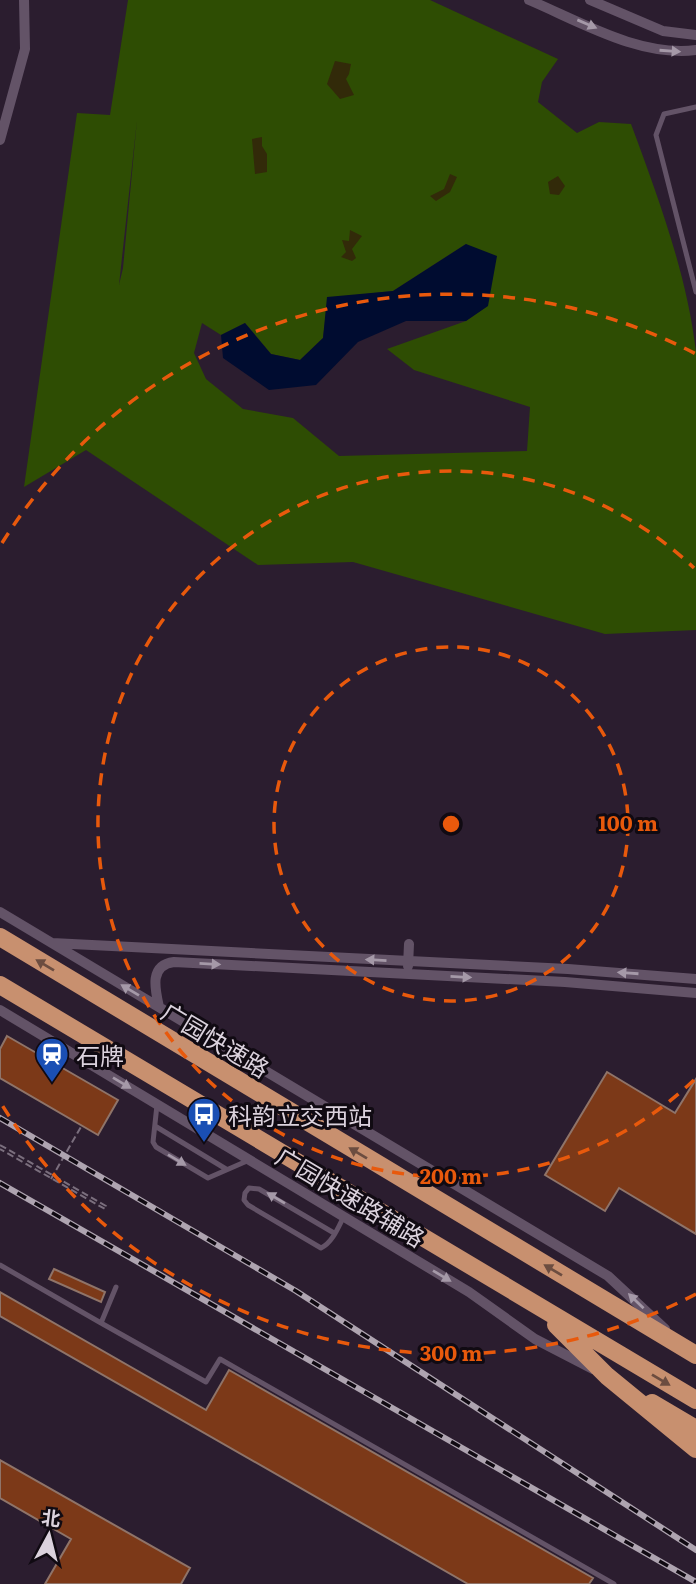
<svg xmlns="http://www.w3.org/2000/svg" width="696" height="1584" font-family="Literata,'Noto Sans SC',serif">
<rect width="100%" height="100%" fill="#2b1d2f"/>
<path fill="#2e4d03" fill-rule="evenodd" d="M128,0h302l128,59 -16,23 -4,20 39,31 22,-11 32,2c27,73 56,150 65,228v278l-91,4 -252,-72 -95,3 -172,-115 -62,37 53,-374 33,2zM137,120l-14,148 -4,17zM466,244l21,62 -21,15 -79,28 27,21 116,37 -3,44 -188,5 -46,-38 -50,-9 -37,-30 -12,-26 8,-30 19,12 24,-12 26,31 29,6 23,-22 5,-40 65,-7z"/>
<path fill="#322a09" d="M335,61l16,3 -2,10 -3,5 8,16 -14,4 -13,-15z
M262,137v9l5,8v18l-12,2 -3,-35z
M450,174l7,3 -7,15 -14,9 -6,-5 14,-7z
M558,176l7,10 -6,9 -9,-1 -2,-12z
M350,230l12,6 -10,13 4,9 -4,3 -11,-4 5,-5 -4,-12 7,1z"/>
<path fill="#000c30" d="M466,244l31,12 -9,50 -22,15h-60l-48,21 -42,43 -47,5 -46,-32 -2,-23 24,-12 26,31 29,6 23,-22 4,-41 66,-6z"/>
<path fill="#7c3918" stroke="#8f7469" stroke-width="2" d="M7,1036l111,64 -20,35 -98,-57v-29z
M607,1072l68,41 21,-34v155l-77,-46 -14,23 -60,-36z
M54,1269l51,23 -4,10 -52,-23z
M0,1292l206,118 23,-40 364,208 -4,6h-121l-468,-268z
M0,1460l190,108 -9,16h-136l26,-45 -71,-41z"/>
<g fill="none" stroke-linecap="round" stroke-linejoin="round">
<path stroke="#7a6e7d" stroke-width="2" stroke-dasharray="7 3.5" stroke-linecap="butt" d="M0,1145l106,61 -1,3 -105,-60
M51,1179l31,-54"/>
<path stroke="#635367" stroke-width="5" d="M696,107l-32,7 -8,21 40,157
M157,1105l-4,37 3,5 52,31 39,-17
M155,1126l71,43
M334,1233l-75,-44 -10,-1 -4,5 -1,7 4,5 73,43c11,-5 17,-20 22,-30
M0,1265l101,58 15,-36
M101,1323l105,59 14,-23 394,225"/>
<path stroke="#635367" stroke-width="10" d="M529,0c52,22 110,57 167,50
M590,0l73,31 33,4
M0,140l25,-91 -1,-49
M0,912l608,364 57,53
M52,943l516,26 128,10
M408,966l1,-22
M159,1007c-4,-18 -10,-42 15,-45l391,20 131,11
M0,1010l469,282 66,47 58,30"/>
<path stroke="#c8906f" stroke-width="18" d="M0,937l696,418
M0,985l696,415
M556,1325l51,51 89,73
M652,1403l44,26"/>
<defs>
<path id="rail" d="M0,1118l296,173 400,259
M0,1183l696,399"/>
</defs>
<use href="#rail" stroke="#aea4b0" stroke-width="6"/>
<use href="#rail" stroke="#100a12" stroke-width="3.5" stroke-dasharray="10" stroke-linecap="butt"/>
</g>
<defs><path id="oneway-solid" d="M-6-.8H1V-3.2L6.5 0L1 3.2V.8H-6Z" transform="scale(1.75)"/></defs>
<g fill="#a599a8">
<use href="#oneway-solid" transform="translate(587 24) rotate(23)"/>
<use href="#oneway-solid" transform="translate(670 51) rotate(4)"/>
<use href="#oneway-solid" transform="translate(376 960) rotate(-177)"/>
<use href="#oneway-solid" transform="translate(210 964) rotate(3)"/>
<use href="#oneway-solid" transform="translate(628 973) rotate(-176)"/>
<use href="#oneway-solid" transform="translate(461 977) rotate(3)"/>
<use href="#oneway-solid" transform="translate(130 990) rotate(-149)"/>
<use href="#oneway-solid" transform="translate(122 1083) rotate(31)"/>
<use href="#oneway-solid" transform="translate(177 1160) rotate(31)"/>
<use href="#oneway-solid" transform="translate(276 1198) rotate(-149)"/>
<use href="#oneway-solid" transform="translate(442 1276) rotate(31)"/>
<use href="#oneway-solid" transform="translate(636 1301) rotate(-136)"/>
</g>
<g fill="#6c4d40">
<use href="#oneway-solid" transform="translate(45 965) rotate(-149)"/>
<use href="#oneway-solid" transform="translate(358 1153) rotate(-149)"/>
<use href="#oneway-solid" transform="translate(553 1270) rotate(-149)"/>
<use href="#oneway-solid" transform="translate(661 1380) rotate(31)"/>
</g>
<g fill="none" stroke="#e8590c" stroke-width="3.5" stroke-dasharray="12 9">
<circle cx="451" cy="824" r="177"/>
<path d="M694 1080A353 353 0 1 1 694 568"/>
<path d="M696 1294A530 530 0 0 1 2 1105M2 543A530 530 0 0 1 696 354"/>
</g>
<defs>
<symbol id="station-pin" viewBox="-11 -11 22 30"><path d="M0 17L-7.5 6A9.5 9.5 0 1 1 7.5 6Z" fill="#1a4fb4" stroke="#100a12"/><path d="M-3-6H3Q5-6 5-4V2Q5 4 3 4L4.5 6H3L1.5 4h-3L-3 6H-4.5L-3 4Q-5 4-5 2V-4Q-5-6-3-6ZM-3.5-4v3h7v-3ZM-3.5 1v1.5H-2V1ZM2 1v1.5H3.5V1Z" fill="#fff"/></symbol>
<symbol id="bus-pin" viewBox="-11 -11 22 30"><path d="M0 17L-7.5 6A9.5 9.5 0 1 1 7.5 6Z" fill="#1a4fb4" stroke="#100a12"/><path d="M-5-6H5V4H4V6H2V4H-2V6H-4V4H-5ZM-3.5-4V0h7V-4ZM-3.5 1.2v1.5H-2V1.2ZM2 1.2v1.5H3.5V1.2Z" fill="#fff"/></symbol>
</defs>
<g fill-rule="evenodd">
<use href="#station-pin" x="33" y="1035" width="38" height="52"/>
<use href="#bus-pin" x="185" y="1095" width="38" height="52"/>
</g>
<g text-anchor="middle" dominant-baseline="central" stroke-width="6" stroke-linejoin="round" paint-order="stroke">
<g font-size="24" fill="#dbd2dd" stroke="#100a12">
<text transform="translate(216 1039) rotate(31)">广园快速路</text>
<text transform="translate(351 1196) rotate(31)">广园快速路辅路</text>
</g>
<g font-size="24" fill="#dbd2dd" stroke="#100a12" text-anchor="start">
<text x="76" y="1054">石牌</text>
<text x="228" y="1114">科韵立交西站</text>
</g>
</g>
<circle cx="451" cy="824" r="10" fill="#e8590c" stroke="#100a12" stroke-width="3.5"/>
<g font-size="21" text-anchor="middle" font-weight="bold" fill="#e8590c" stroke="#100a12" stroke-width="6" stroke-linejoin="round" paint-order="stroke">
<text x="628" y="831">100 m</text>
<text x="451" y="1184">200 m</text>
<text x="451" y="1361">300 m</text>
</g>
<g transform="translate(49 1535) rotate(7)" stroke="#100a12" stroke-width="5" paint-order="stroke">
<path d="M0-5L12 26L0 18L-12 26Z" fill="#dbd2dd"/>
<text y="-10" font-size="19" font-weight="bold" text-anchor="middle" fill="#dbd2dd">北</text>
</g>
</svg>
